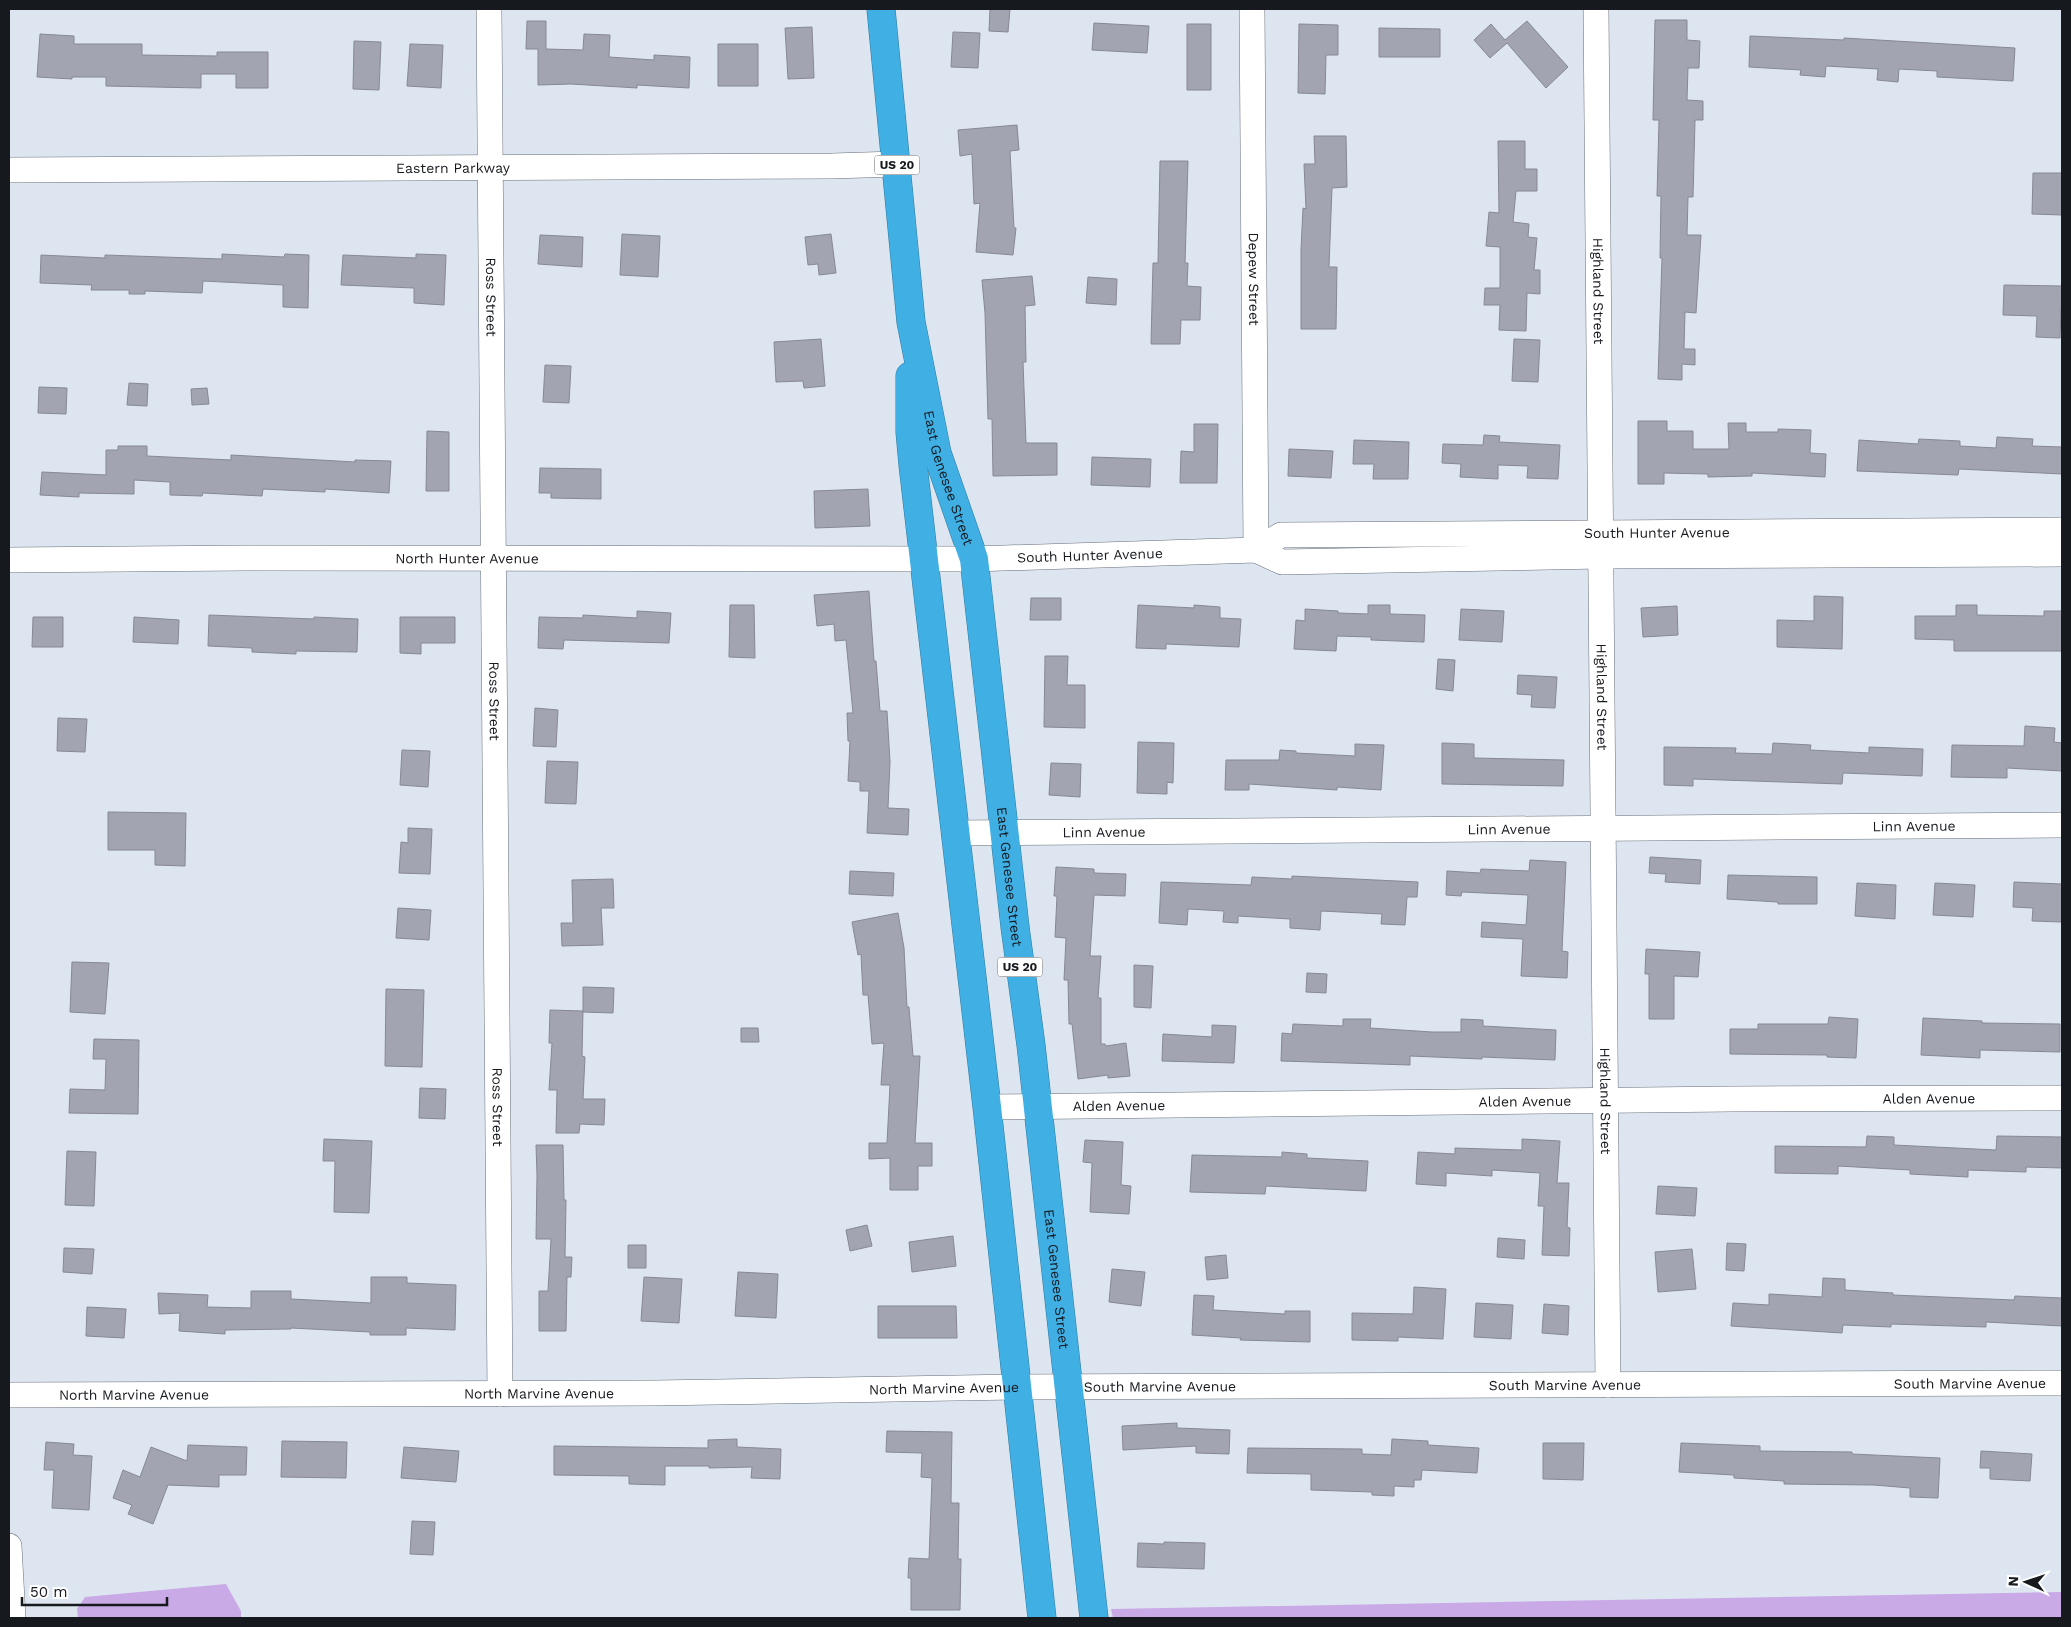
<svg xmlns="http://www.w3.org/2000/svg" width="2071" height="1627" font-family="'Work Sans',sans-serif">
<rect width="100%" height="100%" fill="#dde5f1"/>
<path fill="#c9a9e6" d="M226,1584l15,27v7h-163l-1,-9 8,-12z
M2062,1592v26h-949l-2,-9z"/>
<path fill="#a3a4b1" stroke="#878895" d="M990,9h20l-2,23 -19,-1z
M1655,20h32v20l13,1 -1,27h-11l-1,32 16,1v19h-8l-2,77h-5l-1,38h14l-5,78 -11,-1 -1,37h11v16l-13,-1v16l-24,-1 4,-121h-2l1,-62h-4l2,-76h-6z
M527,21h19v28l37,1 1,-16 26,1 -1,22 45,3v-5l36,2 -1,31 -52,-3v3l-66,-4 -33,1v-36h-12z
M1527,21l41,46 -22,21 -39,-45 -17,15 -16,-18 17,-16 14,16z
M1094,23l55,3 -2,27 -55,-3z
M1187,24h24v66h-24z
M1299,24l39,1v30h-12l-1,39 -27,-1z
M812,27l2,51 -26,1 -3,-51z
M1379,28l61,1v28h-61z
M953,32l27,1 -2,35 -27,-1z
M40,34l34,2v8h68v11l75,1v-4h51v36h-32v-14h-35v14l-95,-2v-9h-34v2l-35,-2z
M1750,36l94,4v-2l171,10 -2,33 -76,-4v-6l-38,-2 -1,13 -21,-2 1,-11 -52,-3 -1,11 -25,-2 1,-5 -52,-3z
M354,41l27,1 -2,48 -26,-1z
M410,44l33,1 -2,43 -34,-2z
M718,44h40v42h-40z
M1017,125l2,25 -9,1 4,77h2l-3,27 -37,-3 4,-49 -6,1 -2,-50 -12,2 -2,-26z
M1314,136h32l1,51 -15,1 -3,79h8l-1,62h-35v-79l2,-42 3,1 -2,-45h11z
M1498,141h27v28h12v22h-21l-3,31 16,2 -1,13 9,1 -3,32h6v24l-13,-1 -1,38 -27,-1 1,-25h-16l1,-17h15v-41l-14,-1 3,-34 10,1z
M1160,161h28l-3,102h3l-1,23 14,1 -1,33h-19l-1,24h-29l2,-81h5z
M2033,173h29v42l-30,-1z
M622,234l38,2 -2,41 -38,-2z
M831,234l5,39 -17,2 -1,-11 -10,1 -3,-28z
M540,235l43,2 -1,30 -44,-3z
M222,254l62,3 1,-3 24,1 -1,53 -25,-1v-22l-80,-4 -1,12 -57,-2v3h-16v-4h-38l1,-5 -52,-2 1,-28 64,3v-3l117,4z
M416,254l30,1 -2,50 -30,-2v-15l-73,-3 2,-30 73,3z
M1032,276l3,29 -10,1 1,56h-3l3,81h31v32l-64,1 -1,-57h-4l-3,-106 -3,-33z
M1088,277l29,2 -1,26 -30,-2z
M2004,285l58,1 -2,52 -24,-1 1,-21 -34,-1z
M821,339l4,47 -21,2 -1,-7 -27,1 -2,-40z
M1514,339l26,1 -2,42 -26,-1z
M545,365l26,1 -2,37 -26,-1z
M129,383l19,1 -1,22 -20,-1z
M39,387l28,1 -1,26 -28,-1z
M207,388l2,16 -17,1 -1,-16z
M1638,421h29v10h26v18h36l-1,-26h18v9h32v-3l33,1 -1,23 16,1 -1,23 -73,-4v3l-44,1v-3l-44,-1v11h-26z
M1194,424h24l-1,59h-37l1,-32 13,1z
M427,431l22,1v59h-23z
M1484,435l16,1 -1,6 61,3 -2,34 -31,-1 1,-12 -30,-1v14l-38,-2 1,-13 -19,-1 1,-19 40,1z
M1997,437l36,2 -1,7 30,1v27l-103,-5 -1,6 -101,-4 2,-31 59,4 1,-5 41,2v5l36,2z
M1354,440l55,2 -1,37h-35l1,-15h-21z
M118,446h29v10l84,4v-5l124,7v-2l36,1 -2,32 -64,-4v3l-62,-3 -1,7 -59,-3 -1,3 -32,-1v-13l-36,-2v14l-55,-1v4l-39,-2 2,-23 64,3v-25h12z
M1289,449l44,2 -2,27 -43,-2z
M1092,457l59,2 -1,28 -59,-2z
M540,468l61,1v30l-50,-1v-5h-12z
M868,489l2,37 -55,2 -1,-37z
M869,591l5,70h2l4,50h7l3,51 -2,46 21,1 -1,26 -41,-2 2,-42h-9v-9l-12,-1 2,-40h-2l-1,-28h6l-7,-73 -11,1 -1,-17 -17,2 -3,-31z
M1814,596l29,1 -1,52 -65,-2v-27l37,1z
M1031,598h30v22h-31z
M730,605h24l1,53 -26,-1z
M1138,605l56,3v-3l26,2v11l21,1 -2,28 -73,-3v5l-30,-1z
M1368,605h22v9l35,1 -1,27 -53,-2v-3l-34,-1 -1,15 -42,-2 2,-29 9,1v-12l33,2v2l30,1z
M1956,605h21v10l67,1v-5h18v40h-108v-11l-39,-1v-23h41z
M1677,606l1,29 -35,2 -2,-29z
M1461,609l43,2 -2,31 -43,-2z
M637,611l34,2 -2,30 -105,-3 -1,9 -25,-1 1,-31 44,1v-3l54,3z
M209,615l105,4v-2l44,2 -1,33 -61,-1v3l-44,-2v-4l-44,-2z
M33,617h30v30h-31z
M134,617l45,3 -1,24 -45,-2z
M400,617h55v26h-34v11l-21,-1z
M1045,656h23l-1,29h18v43l-41,-1z
M1438,659l17,1 -2,31 -17,-2z
M1518,675l39,2 -2,31 -24,-1 1,-12 -15,-1z
M535,708l23,2 -2,37 -23,-1z
M58,718l29,1 -2,33 -28,-1z
M2025,726l30,2 -1,14 8,1v28l-55,-3v10l-56,-1 1,-32 72,1z
M1138,742l36,1 -1,40 -6,-1v12l-30,-1z
M1442,743l32,1v14l90,2 -1,26 -121,-2z
M1773,743l38,2 -1,5 59,3v-6l54,2 -1,27 -79,-3 -1,11 -149,-5v7l-29,-1v-38l72,1 -1,5 37,1z
M1355,744l29,1 -3,45 -44,-3v3l-88,-6v6h-24l1,-30h53l1,-10 16,1v2l59,3z
M402,750l28,1 -2,36 -28,-2z
M547,761l31,1 -2,42 -31,-1z
M1051,763l30,1 -1,33 -31,-2z
M108,812l78,1 -1,53 -30,-1v-15h-47z
M408,828l24,1 -2,45 -31,-1 2,-31 7,1z
M1650,857l51,3 -1,24 -35,-2 1,-8 -17,-1z
M1530,860l36,2 -4,89 6,1 -1,26 -46,-2 2,-37 -42,-2 1,-15 44,3 2,-30 -66,-3 -1,4 -15,-1 1,-24 33,2 1,-4 48,2z
M1056,867l38,2v4l32,1 -1,22 -31,-1 -4,61h11l-3,42h3v46h4l1,2 20,-3 4,33 -22,2v-3l-30,4 -6,-55h-3l-1,-44h-4l2,-42 -11,-1 2,-41h-3z
M850,871l44,2 -1,23 -44,-2z
M1728,875l89,2v27h-39v-2l-51,-3z
M1292,876l126,6 -1,15h-10l-2,28 -24,-1 1,-10 -61,-3 -1,19 -30,-2v-9l-52,-3v7l-15,-1 1,-11 -36,-2 -1,16 -28,-2 2,-41 90,3 1,-8 40,2z
M613,879l1,29h-13l2,37 -41,1 -1,-23h12l-1,-43z
M2014,882l48,2v38l-30,-1 1,-13 -20,-1z
M1857,883l39,2 -1,34 -40,-3z
M1935,883l40,2 -2,32 -40,-2z
M398,908l33,2 -2,30 -33,-2z
M898,913l6,35 3,59h2l4,49h7l-5,87h17v23h-14v24h-28v-32l-21,1v-16h18l3,-58h-9l3,-42 -12,1 -4,-49h-5l-2,-41 -3,1 -6,-33z
M1646,949l54,3 -2,25 -24,-1v43h-25v-45h-4z
M72,962l37,1 -4,51 -35,-2z
M1134,965l19,1 -2,42 -17,-1z
M1307,973l20,1 -1,19 -20,-1z
M583,987l31,1 -1,25 -30,-1z
M386,989l38,1 -2,77 -37,-1z
M550,1010l33,1 -1,45 3,1 -2,42h22l-1,26 -24,-1 -1,9h-23l1,-43h-8l3,-47h-3z
M1829,1017l29,2 -2,39 -29,-1v-2l-97,-1v-25h28v-5h70z
M1923,1018l59,3v2l78,1v28l-80,-2v8l-59,-3z
M1343,1019h28l-1,9 62,4h29v-13l22,1v6l73,4 -1,30 -73,-3v2l-72,-3v9l-129,-4 1,-28 10,1 1,-10 50,2z
M1212,1025l24,1 -2,37 -72,-2 1,-27 49,3z
M741,1028h17l1,14h-18z
M94,1039l45,1 -1,74 -69,-1 1,-24 35,1 1,-31h-13z
M420,1088l26,1 -1,30 -26,-1z
M1867,1136l27,1v8l102,5 1,-14 65,1v31l-36,-1v5l-58,-2v7l-58,-3v-4l-72,-4v8l-63,-1v-27l91,1z
M324,1139l48,2 -3,72 -35,-1 1,-51h-12z
M1522,1139l38,2 -3,42h12l-2,44 3,1 -1,28 -27,-1 2,-49h-6l2,-33 -48,-3v6l-46,-3v13l-30,-2 2,-32 37,2v-6l67,2z
M1085,1140l38,2 -2,43 10,1 -2,28 -39,-2 2,-49 -9,-1z
M536,1145h27l1,55h2l-1,57h7l-1,20h-4l-1,54h-27v-40h9l3,-52h-15l1,-64z
M67,1151l29,1 -2,54 -29,-1z
M1282,1152l25,2v4l61,3 -2,30 -100,-5 -1,8 -75,-2 2,-37 90,2z
M1658,1186l39,2 -2,28 -39,-2z
M867,1225l5,21 -22,5 -4,-21z
M953,1236l3,30 -44,6 -3,-30z
M1498,1238l27,2 -1,19 -27,-2z
M1727,1243l19,1 -2,27 -18,-1z
M628,1245h18v23h-18z
M64,1248l30,1 -2,25 -29,-2z
M1692,1249l4,40 -38,3 -3,-40z
M1226,1255l2,23 -21,2 -2,-23z
M1112,1269l33,3 -4,34 -32,-4z
M738,1272l40,2 -2,44 -41,-2z
M371,1277h36v6l49,2 -1,45 -49,-2v7h-36v-3l-79,-4v1l-66,1v4l-46,-3 1,-18 -21,1 -1,-21 50,2 -1,12 44,1v-17h40v8l80,4z
M644,1277l38,2 -3,44 -38,-2z
M1823,1278l22,1v11l48,3v2l121,5 1,-4 47,2v28l-76,-4v5l-95,-3v3l-48,-2 -1,8 -111,-7 2,-23 36,2v-11l53,3z
M1414,1287l32,2 -3,50 -45,-2v4l-46,-1v-27l61,1z
M1194,1295l20,1 -1,14 72,4v-3h25v31l-70,-2 1,-2 -49,-3z
M1476,1303l37,2 -2,34 -37,-2z
M1544,1304l25,2 -1,29 -26,-2z
M878,1306h78l1,32h-79z
M87,1307l39,2 -2,29 -38,-2z
M1177,1423v5l53,2 -1,24 -33,-1v-7l-73,4 -1,-24z
M887,1431l65,1 -1,71h8l-1,56h3l-1,51h-49v-32h-3l1,-20 20,1 3,-81 -11,-1 1,-24 -36,-1z
M737,1439v8l44,2 -1,30 -29,-1 1,-11 -43,1v-2h-44v19l-36,-1v-8l-75,-1v-29l154,2v-8z
M1392,1439l36,2v4l51,3 -2,25 -55,-3 -1,10h-7v7l-20,-1v10l-22,-1v-3l-61,-2v-16l-64,-1 1,-25 114,1v5l29,1z
M282,1441l65,1 -1,36 -65,-1z
M46,1442l28,2 -1,11 19,1 -3,54 -37,-2 2,-38h-10z
M1543,1443h41l-1,37 -40,-1z
M1681,1443l79,3v5l92,1v2l88,4 -2,40 -28,-1v-9l-36,-3 -90,-1v-3l-50,-3v-3l-55,-3z
M188,1445l59,2 -1,28h-27v12l-51,-2 -15,39 -25,-10 4,-9 -19,-7 10,-28 17,7 11,-30 36,14z
M404,1447l55,4 -3,31 -55,-4z
M1981,1451l51,3 -2,27 -40,-2v-11h-10z
M412,1521l23,1 -2,33 -23,-1z
M1164,1542l41,1 -1,26 -67,-2 1,-24 26,1z"/>
<g fill="none" stroke-linecap="round" stroke-linejoin="round">
<defs>
<g id="minor">
<path id="s1" d="M489,9l11,1385"/>
<path id="s2" d="M1252,9l4,541"/>
<path id="s3" d="M1596,9l12,1376"/>
<path id="s4" d="M9,170l823,-4 64,-2"/>
<path id="s5" d="M1256,550l25,-15 781,-5"/>
<path id="s6" d="M9,560l236,-2 729,1 282,-9 26,12 319,-6 461,-2"/>
<path id="s7" d="M955,833l1107,-8"/>
<path id="s8" d="M987,1107l745,-8 330,-1"/>
<path id="s9" d="M9,1395l646,-2 361,-6 1046,-4"/>
<path d="M9,1546l4,72"/>
</g>
<g id="highway">
<path id="s10" d="M881,9l30,313 26,131 37,106 41,368 16,118 63,573"/>
<path d="M910,376v56l3,33 74,642 55,511"/>
</g>
</defs>
<use href="#minor" stroke="#676e79" stroke-width="26"/>
<use href="#highway" stroke="#317a9f" stroke-width="29"/>
<use href="#minor" stroke="#fff" stroke-width="25"/>
<use href="#highway" stroke="#3fafe4" stroke-width="28"/>
</g>
<g text-anchor="middle" dominant-baseline="central" stroke-width="4" stroke-linejoin="round" paint-order="stroke">
<g fill="#fff" stroke="#5c5e62" stroke-width="1">
<rect x="874.5" y="155.5" width="45" height="19" rx="4"/>
<rect x="997.5" y="957.5" width="45" height="19" rx="4"/>
</g>
<g font-size="12" font-weight="bold" fill="#16191e">
<text x="897" y="165">US 20</text>
<text x="1020" y="967">US 20</text>
</g>
<g font-size="14" fill="#16191e" stroke="#fff">
<text stroke="none"><textPath href="#s4" startOffset="444">Eastern Parkway</textPath></text>
<text stroke="none"><textPath href="#s2" startOffset="270">Depew Street</textPath></text>
<text stroke="none"><textPath href="#s3" startOffset="282">Highland Street</textPath></text>
<text stroke="none"><textPath href="#s1" startOffset="288">Ross Street</textPath></text>
<text stroke="none"><textPath href="#s10" startOffset="475">East Genesee Street</textPath></text>
<text stroke="none"><textPath href="#s5" startOffset="405">South Hunter Avenue</textPath></text>
<text stroke="none"><textPath href="#s6" startOffset="1081">South Hunter Avenue</textPath></text>
<text stroke="none"><textPath href="#s6" startOffset="458">North Hunter Avenue</textPath></text>
<text stroke="none"><textPath href="#s3" startOffset="688">Highland Street</textPath></text>
<text stroke="none"><textPath href="#s1" startOffset="692">Ross Street</textPath></text>
<text stroke="none"><textPath href="#s7" startOffset="959">Linn Avenue</textPath></text>
<text stroke="none"><textPath href="#s7" startOffset="554">Linn Avenue</textPath></text>
<text stroke="none"><textPath href="#s7" startOffset="149">Linn Avenue</textPath></text>
<text stroke="none"><textPath href="#s10" startOffset="880">East Genesee Street</textPath></text>
<text stroke="none"><textPath href="#s8" startOffset="942">Alden Avenue</textPath></text>
<text stroke="none"><textPath href="#s8" startOffset="538">Alden Avenue</textPath></text>
<text stroke="none"><textPath href="#s3" startOffset="1092">Highland Street</textPath></text>
<text stroke="none"><textPath href="#s8" startOffset="132">Alden Avenue</textPath></text>
<text stroke="none"><textPath href="#s1" startOffset="1098">Ross Street</textPath></text>
<text stroke="none"><textPath href="#s10" startOffset="1285">East Genesee Street</textPath></text>
<text stroke="none"><textPath href="#s9" startOffset="1961">South Marvine Avenue</textPath></text>
<text stroke="none"><textPath href="#s9" startOffset="1556">South Marvine Avenue</textPath></text>
<text stroke="none"><textPath href="#s9" startOffset="1151">South Marvine Avenue</textPath></text>
<text stroke="none"><textPath href="#s9" startOffset="935">North Marvine Avenue</textPath></text>
<text stroke="none"><textPath href="#s9" startOffset="530">North Marvine Avenue</textPath></text>
<text stroke="none"><textPath href="#s9" startOffset="125">North Marvine Avenue</textPath></text>
</g>
</g>
<rect width="2071" height="1627" fill="none" stroke="#16191e" stroke-width="20"/>
<g transform="translate(2026 1582) rotate(273)" stroke="#ffffff" stroke-width="4" paint-order="stroke">
<path d="M0-4L9 19L0 12L-9 19Z" fill="#16191e"/>
<text y="-8" font-size="14" font-weight="bold" text-anchor="middle" fill="#16191e">N</text>
</g>
<path d="M22 1597v8h145v-8" fill="none" stroke="#16191e" stroke-width="2.5"/>
<text x="30" y="1597" font-size="15" fill="#16191e" stroke="#ffffff" stroke-width="4" paint-order="stroke">50 m</text>
</svg>
